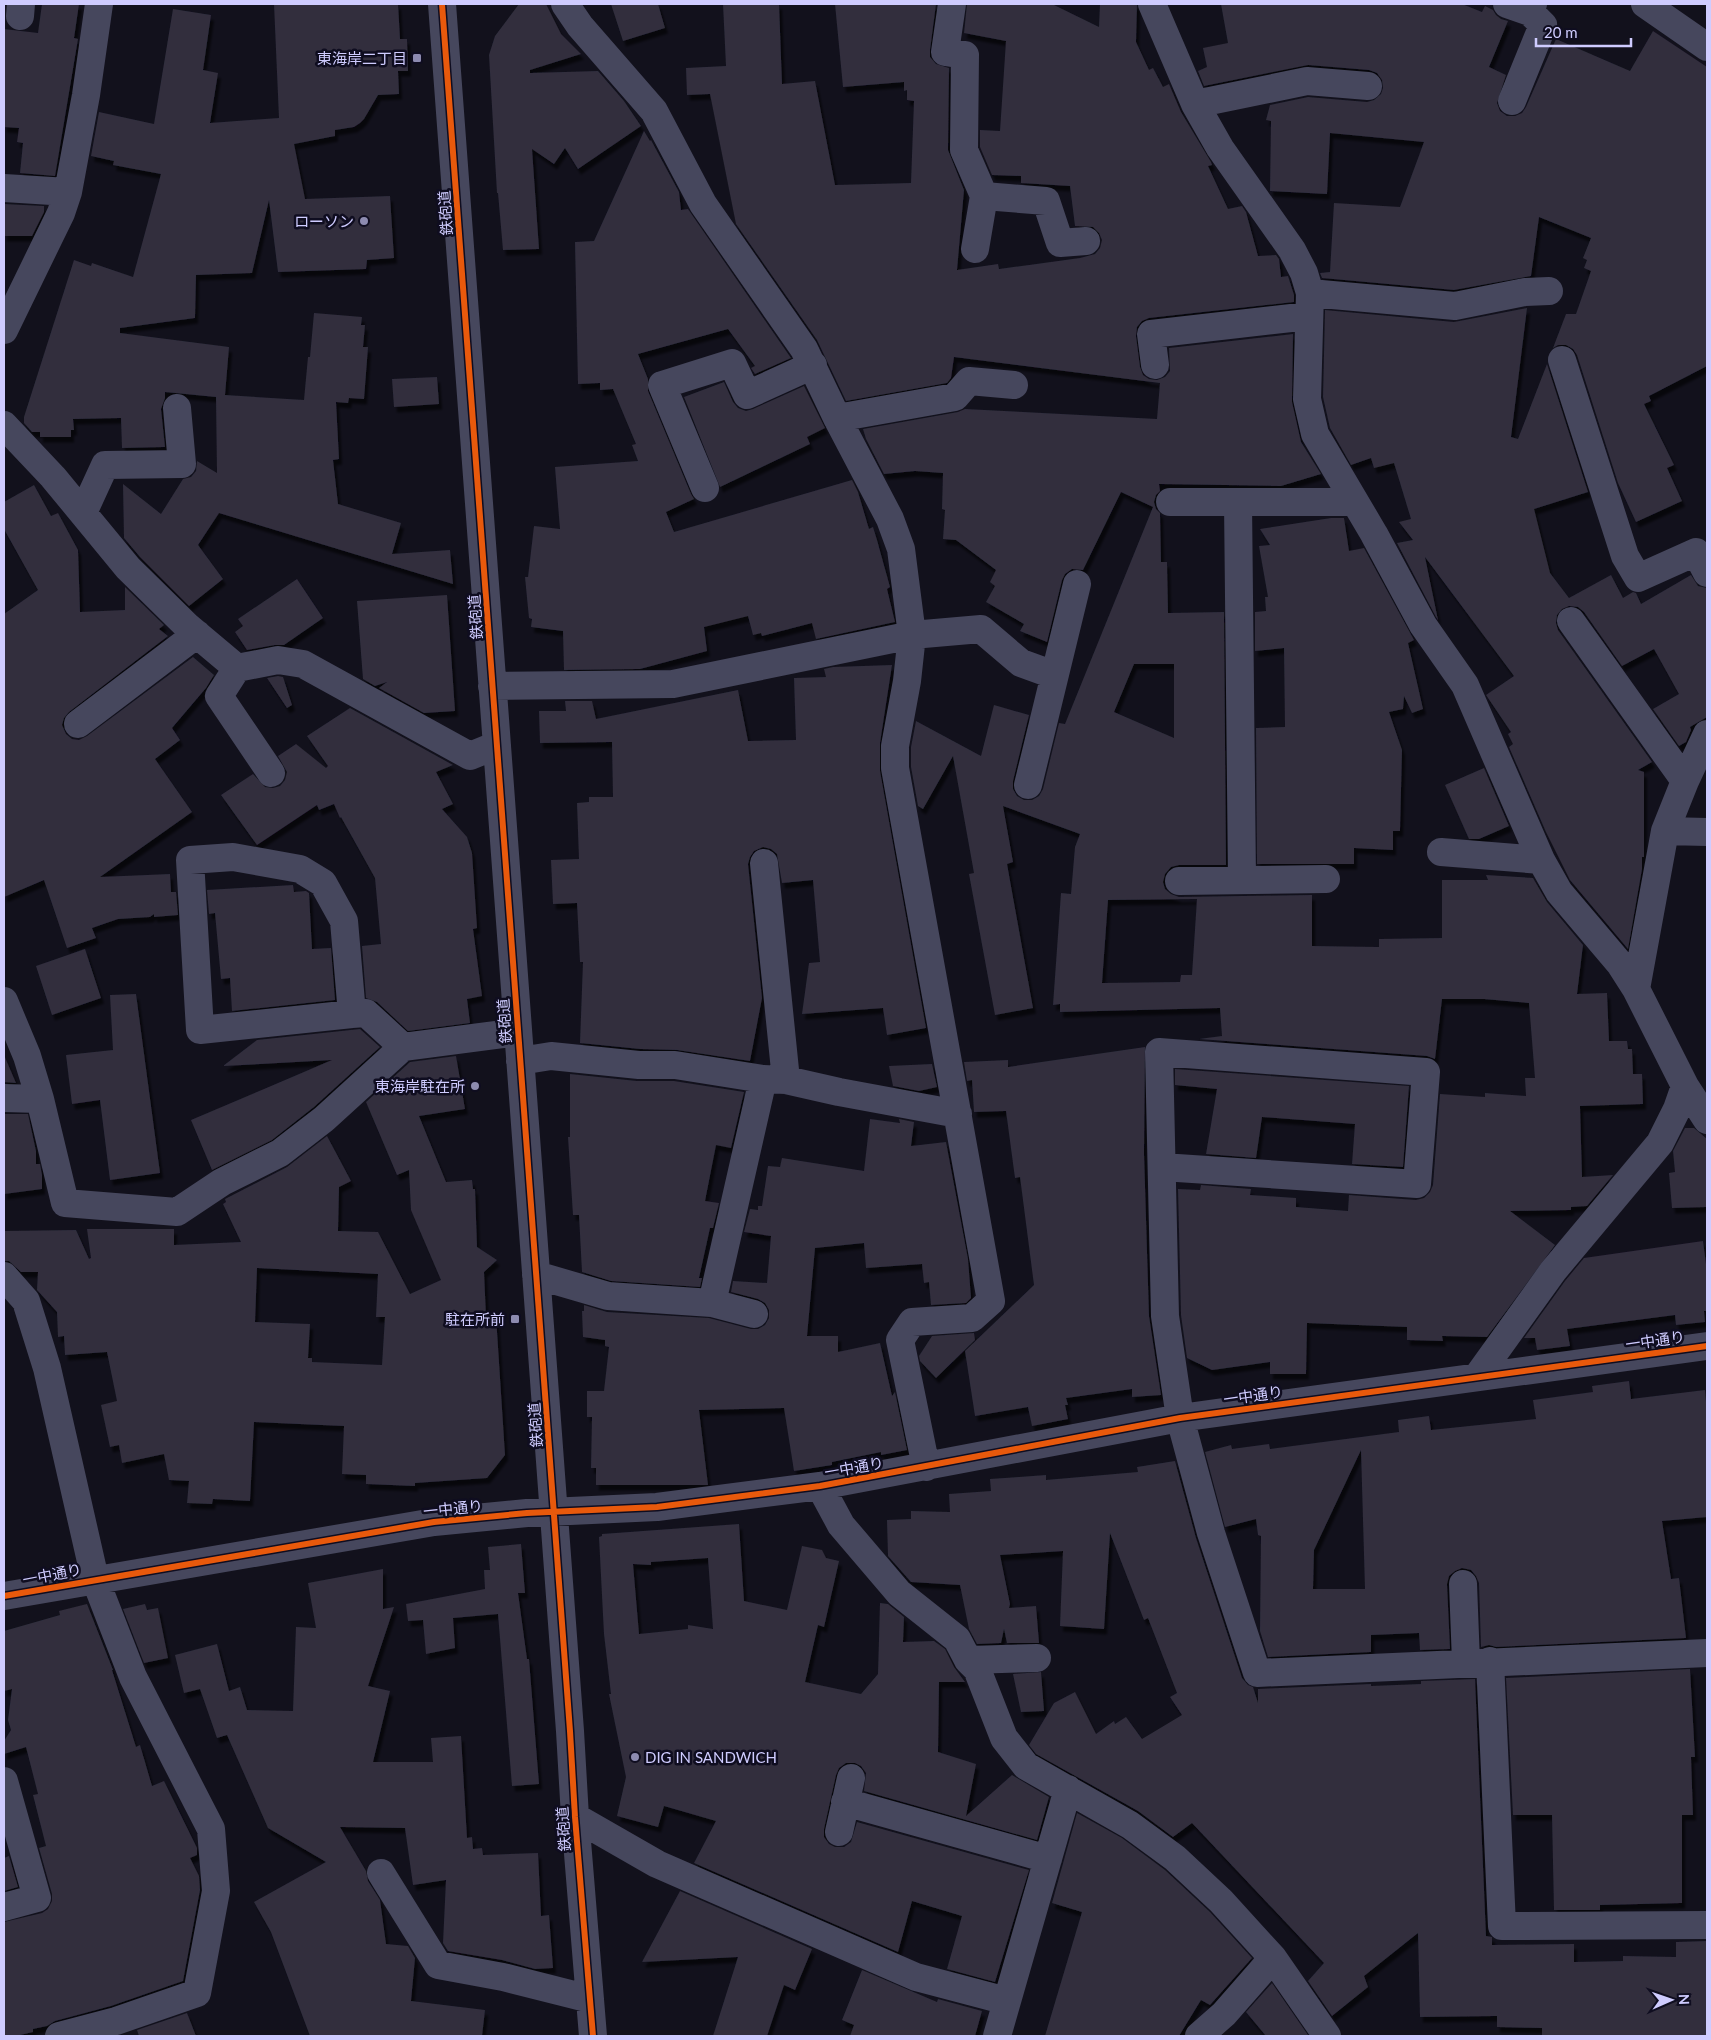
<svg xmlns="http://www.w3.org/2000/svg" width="1711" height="2040" font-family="Lato,'Noto Sans JP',sans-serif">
<defs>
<filter id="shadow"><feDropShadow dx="3" dy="5.5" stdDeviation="1" flood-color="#0009"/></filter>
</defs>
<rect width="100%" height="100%" fill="#12111c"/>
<path fill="#302e3e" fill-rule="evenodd" filter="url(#shadow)" d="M42,4h37l-5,34 4,1 -23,137 -35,-3 3,-30 -6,-1 2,-14 -15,-1v-98l34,4z
M274,4h124l2,35h7l1,32h-10l1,23 -21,1 -14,24 -4,4 -6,4 -19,3v6l-41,8 11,55 85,-3 4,62 -27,2 -1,9 -88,3 -9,-72 -17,73 -56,2 -1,43 -75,10v5l109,14 -4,48 79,5 4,-43h2l4,-44 48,4 -1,8h4l-2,22h5l-4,52 -15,-1 -1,5 -12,-1 3,57 -6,1 5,44 63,19 -9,31 58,-4 3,34 -234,-71 -21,32 25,34 -34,27 -49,-49 -16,-19 -1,-54 38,30 22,-35 8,-2 5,-6 1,-10 20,12 -1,-76 -51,-5v6l-4,11 4,38 -43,1 -1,-30 -48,1 1,11h-3v7h-31v-5h-8l-8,-9v-6l50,-157 17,6 1,-3 41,14 28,-103 -48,-9 1,-4 -23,-5 8,-44 55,12 19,-115 38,6 -8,55 15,3 -8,50 69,-5z
M519,4h27l15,30 20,20 -51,16v3l68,-2 26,30 17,25 -63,43 -13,-21 -11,16 -22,-15 7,100 -36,1 -5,-57h-1l-8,-138 6,-19z
M611,4h47l7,24 -42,13z
M723,4h56l3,80 33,-3 20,104 76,-2 3,-82 -7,-1v-10l-3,1v-9l-61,5 -8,-83h101l-6,46v7l6,7 13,4 -1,82 16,40 -7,80 41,-6 1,5 81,-11 15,-4 5,-6 2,-8 -3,-7 -6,-6 -18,-1 -5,-40 -49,-3v-7l-29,-1 -12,-28v-17l20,1 6,-90 -42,-8 3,-29h85l47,23 1,-23h37l-1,38 13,28 4,-2 10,19 6,-3 12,28 30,50 1,3 -4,1 20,43 14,-3 4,6 12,44 18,-1 3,4 2,18 7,-1 6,19v7l-145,16 -7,3 -5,6 -1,9 4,31 3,8 6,4 8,1 8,-3 5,-6 -1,-23 124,-14 -1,68 9,40 20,32 -40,12 -122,-2 1,7 -4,4 -2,7 2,7 4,4 1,49h6l1,51 56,-1 2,253h-47l-8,2 -6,7 -2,8 2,7 6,5 8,3 133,-2v51l67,1v-8l63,-1v-58h46l-2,-5 47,3 14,24 36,43 -6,49 30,-1 2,48h18l1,8h4l1,25h9l1,30 -63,2 2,71 31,-2 -26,31 -16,1v3l-61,1 45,34 -68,92 -45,-1 1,5 -36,-1v-13l-100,-4 -1,51h-36v-12l-58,8 -25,-12 -6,-43 -3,-126 22,1 1,-5 50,4 -1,6 46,3v9l52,4 1,-16 67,5 8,-2 6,-6 3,-7 7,-91 45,3v-4l41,3 -1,-18h10l-6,-75 -45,-4h-42l-7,60 -8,-3 -228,-17 23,-3 -2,-28 -160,4v-8l-7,1 8,-112 10,1 4,-47 5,-13 -77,-28 10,56 -6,2 26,144 -38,7 -26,-141 5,-1 -21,-117 -30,53 -5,-3 -7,-39v-20l5,-26 65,35 13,-51 35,10 -16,66v8l4,7 7,4h8l7,-4 4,-7 16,-66 6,1 88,-217 -32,-15 -38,78 -11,-1 -7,5 -3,6 -15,62 -27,-11 4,-7 -38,-22 9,-16 -5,-4 6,-12 -40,-30 -13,-1 2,-29 -3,-1 1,-36 -28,-2 -31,3 -18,-35 -3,-10 95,-17 7,-3 192,10 3,-36 -206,-26 -3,21 -4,5 -101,18 -29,-61 -81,-116 -26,-130 -23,1 -1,-27 40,-2zM1134,664h40v74l-60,-26zM1197,899l-5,76h-11l-1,7 -78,1 6,-83z
M1221,4h241l20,8 3,-6 8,4 3,5 5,4 7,2 -19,46 17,8 -9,28 3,8 7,5h8l7,-3 4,-6 30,-68 74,32 23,-40 54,36v299l-58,30 2,5 -7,3 30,61 -7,3 15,33 -46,21 -18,-39 -41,-128 -4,-6 -7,-4h-8l-5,3 13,-34h10l15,-43 -7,-3 3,-8 -4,-2 8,-20 -52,-21 -8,59 -77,14 -132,-12 -2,-5 10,-1 4,-69 66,4 24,-65 -94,-9 -3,61 -57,-3 1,-70 -5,-1 4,-15 38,-8 59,5 7,-2 7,-6 2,-6 -1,-8 -5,-7 -8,-3 -61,-5 -104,21 -6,-15 9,-4 -4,-19 25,-5z
M644,131l6,10 1,-1 28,52 2,18 7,-1 103,149 -36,16 -4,-6 4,-2 -27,-37 -90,25 10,25v12l43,103 3,5 -28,13 8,20 178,-52 6,12 11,37 4,-2 4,13 13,47 -3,2 8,33 -79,17 -4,-16 -50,13 -1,-3 -8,2 -5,-19 -44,11 3,24 -67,18 -76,1 -1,-39 -32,-4 1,-8 -3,-1 -4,-41h3l6,-51 26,3 -5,-62 83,-6 -6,-16 4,-1 -23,-55 -13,1v-7l-22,1 -3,-142 19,-1z
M4,204l40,2v6l-12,24h-28z
M1527,308l-16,129 7,2 29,-75 41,128 -54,17 16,64 19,25 42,-23 12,23 10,-6 3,1 5,11 50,-29 7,11 9,2v129l-17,10 1,3 -5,12 -7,4 -26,-37 26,-15 -25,-45 -32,17 -38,-54 -6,-5 -9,-1 -7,3 -5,6 -1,8 2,7 94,132 -14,8 6,2v85h-2v12l-14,80 -58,-69 -24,-48 -37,-85 4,-3 -5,-10 3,-2 -25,-37 28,-19 -89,-119 13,63 -2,-3 -39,-74 16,-3 -14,-18 12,-3 -17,-56 -20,5 -3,-10 -20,7 -21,-37 -7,-31 2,-87 129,12z
M437,377l2,27 -45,3 -2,-28z
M724,382l9,20 5,6 8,3 7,-2 51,-23 21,42 -18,9 3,7 -90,43 -36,-90z
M34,485l17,31 7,-3 20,37 2,62 45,-2v-23l39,38 -5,4 9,7 -99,76 -5,6 -2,7 4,9 6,5 7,1 8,-4 106,-79 21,18 -8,13 -34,40 8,12 -25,19 37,53 -92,65 70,-3 1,18h5l2,23 -24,2v-3l-4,3 -32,2 -26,9 4,10 -29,10 -23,-68 -40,17v-283l34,-24 -34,-61v-27z
M1331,518h13l5,33 15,-3 50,92 -6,3 15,66 -11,4 -8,-17 -1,13 -14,3 13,38 -2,81h-7v19l-39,-2v16h-97l-1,-136 29,-1 -1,-79 -29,3v-39l11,-1 -1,-14h3l-9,-51 11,-1 -10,-16z
M297,579l26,39 -39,27h-9l-28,5 -12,-18 8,-6 -5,-7z
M447,595l8,116 -31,2 -45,-25 8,-6 -12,4 -12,-7 -6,-78z
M892,665l-12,78v28l46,257 -39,7 -4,-27 -81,6 7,-51 11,-1 -7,-82 -31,3 -5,-29 -6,-5 -8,-2 -9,4 -4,6 -2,7 14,134 -12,63 -73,-11 -37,-1 -60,-6 3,-81h-3l-3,-59 -24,1 -2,-44 28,-1 -2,-56 12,-1v-5h24l-1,-55 -72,1 -1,-32h27l-1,-10h27l4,18 142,-29 10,51 48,-1 -2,-62 32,-1 -2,-8 9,-2z
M278,676l5,1 9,28 -5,3 -20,-30z
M350,708l103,57 -17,7 17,32 -11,5 25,28 5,16 5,75 -4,1 9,67 -15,3 3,24 -62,8 -31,-29 -11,-4 -4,-52 19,-2 -6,-66 -34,-61 -1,1 -6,-14 -15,6 -2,-5 -60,40 -36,-50 32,-21 12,13 8,1 7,-2 5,-6 2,-8 -9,-16 18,-12 30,24 2,-2 -21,-30z
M1484,768l25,58 -30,13h-10l-24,-54z
M293,885l1,7 12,-1 3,2 3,56 19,-1 4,52 -103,11 -2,-33 -9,1 -6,-66 -6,1 -2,-24z
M85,949l16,49 -49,17 -16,-49z
M136,994l24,179 -50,7 -10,-80 -28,4 -6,-49 47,-5 -3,-55z
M360,1029l20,18 -66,60 -42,33 -60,30 -21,-50 141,-60 -109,6 34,-26z
M1145,1047l-1,106 5,163 12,79 -29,2v-8l-66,9 2,7h-3l3,14 -36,7 -4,-19 -53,9 -10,-65 69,-66 -14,-108 -5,1 -9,-67 -32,1 -2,-32 -5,1 -3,-19 44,-2v7z
M4,1055l12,28 -12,-1z
M456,1056l9,53 -46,7 27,66 26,-2 1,9h2l2,58 20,13 -13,12 2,45 10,-1 9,139 -18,23 -72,5v3l-49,-2v-9l-24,-1 2,-48 -90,-4 -4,79 -37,-2 -1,5 -25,-1 2,-22 -20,-1 -5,-26 -42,9 -3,-18 -9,2 -9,-42 16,-4 -10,-49 -42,3 -1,-19 -6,1 -1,-25 -20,-22 1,-18h-17l-12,-11h-5v-30l72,-1 13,29 2,-1 -4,-29h87v16l67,-3 -18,-38 3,-2 -1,-3 62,-32 40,-31 24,45 -12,6 -1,44 40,1 32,62 31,-14 -30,-70 -2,-40 -12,5 -31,-73 44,-40zM257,1268l121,6 -2,43h9l-3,48 -70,-3v-4h-4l2,-34 -55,-2z
M932,1064l5,23 -18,4 -26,-5 -4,-20z
M1175,1069l234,17 -6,81 -51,-3 3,-40 -93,-7 -6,41 -50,-4 11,-65 -42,-4z
M570,1074l67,7h37l70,11 -13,56 -15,-3 -11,56 14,2 -6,25h-3l-11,50h3l-2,9 -89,-6 -29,-9 -3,-57h-6l-5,-78h2z
M4,1114h24l8,37v13h4l2,11v14l-38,5z
M870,1119l30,4 -1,-4 15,3 -3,24 35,-4 22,117 3,39 -5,5 -35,2 -2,-23 -5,1 -2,-19 -56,4 -2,-25 -49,5 -8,88h31v16l42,-9 12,53 3,-4 12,58 -26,5v-3l-49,10v3l-38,6 -10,-63 -85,2 9,75h-112v-17h-5l1,-51h-5v-26h17l5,-44 -4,-1v-6l-22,-3 -1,-26h2v-6l23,7 102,6 42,11h7l7,-4 4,-7v-8l-4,-7 -7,-4 -27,-7 2,-11 34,2 4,-47 -27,-4 6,-23 8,1v-4h4l6,-40 12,1 2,-9 82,13z
M1685,1128h9l13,11v68l-35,1 -3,-35 6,-1 -2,-21z
M1703,1241l4,31v39h-3l1,11 -29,3 -1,-10 -108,14 3,17 -33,4 -2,-12h-11l41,-57 19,-23z
M974,1333l1,7 -39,38 -16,-17 -1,-5 13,-20z
M1629,1381l2,18 74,-9 2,24v103l-45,4 9,58 8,-1 7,60 -190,9 -7,-2 -8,2 -2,-64 -3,-7 -5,-6 -9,-2 -7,3 -6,5 -2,8 3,65 -30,1 -1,-17 -48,2v17l-103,5 -8,-26 1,-95 -3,-1 -2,-16 -31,8 -20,-75 26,-7 1,4 37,-5 1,5 129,-17 -1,-12 31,-4 2,14 105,-11 -3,-19 60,-8 -1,-6zM1361,1450l4,139h-52l1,-39z
M1175,1461l21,77 46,140 6,7 5,2 5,16v-14l113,-5v2l50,-2v-3l54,-2 11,257 6,1v8l82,-1v18l49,-1v-5l53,1v-15l31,-1v94l-165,1v-8l-45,-1v-11l-77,1 -2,-84 -54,43 4,11 -36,29 -24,-35 16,-18 -132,-140 -19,14 -35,-26 -102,-57 -7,-9 25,-42 21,-11 21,42 18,-13 1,3 11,-7 16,22 40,-24 -12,-18 7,-4 -29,-75 -4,2 -34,-87 -6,96 -44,-3 3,-75 -63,4 10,49 -1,4 27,-2 3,37h-32l-3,-14 -3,14 -24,1 -8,-15 -9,-44 -49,-3 -23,-26 -1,-36 24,-1v-8l39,1 -1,-18 42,-3 -1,-12 56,-4v5l92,-8 -1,-5z
M739,1524l5,77 43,9 15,-64 20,4 4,8 13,3 -15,66 -6,-2 -13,57 56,12 17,-20 2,-71 8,1 16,13 -1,25 31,-1 11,8 9,18 11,15h-26l-1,70 38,12 -10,52 46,-41 37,22 -12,43 -173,-49 2,-18 -5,-7 -6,-3h-9l-7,5 -3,7 -12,54v8l5,7 6,3h9l7,-5 6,-20 172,48 -34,112 -48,-13 15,-53 -50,-15 -14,51 -204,-89 22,-42 -52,-15 -6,21 -41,-11 9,-39 -17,-83h2l-7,-60 -5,-97 3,-1v-2zM708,1558l5,71 -25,-4v4l-49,5 -6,-70 18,1v-3z
M521,1544l4,49h-7l9,66h2l10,125 -27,2 -14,-172 -45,4 2,30 -29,6 -3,-34 -15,1 -2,-17 79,-15 -1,-19h6l-2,-23z
M383,1569v40l11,-2 -26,79 22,5 -17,71h60l-2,-24 30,-2 6,102 5,-1 1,12 9,-1 1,7 55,-2 3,63 8,-1 4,53 -18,1 -33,-9 -54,-9 -5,-8 3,-63 -33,5 -8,-57 -65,-1 26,44 2,10 12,19 6,44 22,2 7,12 -4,43 74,9 -3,26h-172l-39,-104 -17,-30 72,-40 -58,-34 -41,-93 -10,3 -17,-49 -16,4 -9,-38 42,-11 12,47 11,-4 7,23 46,1 3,-84 20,1 -8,-45z
M87,1604l26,66h-1l24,77 4,-2 12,41 12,-5 33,67v7l-7,3 9,18 1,14 -17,91 -72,25 -56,15 -8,5 -14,3v3l-17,4h-12v-114l38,-9 6,-4 4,-8v-7l-13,-46 7,-2 -13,-51 5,-1 -12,-47 -22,7v-13l7,-11 -3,-10 4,-31 -8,2v-60l56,-16 -1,-4z
M145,1604l2,6 11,-2 10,50 -24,5 -21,-54z
M1690,1669l5,88h-4l2,58h-11v88l-82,2v5h-46l-2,-95h-39l-7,-137z
M1041,1672l3,39 -23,1 -8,-38z
M1077,1813l45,25 43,32 45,42 42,46 -42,47 -9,-5 -22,36h-134l37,-124 -30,-9z
M9,1856l9,31 -14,4v-33z
M680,1891l132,58 -17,41 -11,-5 -17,51h-54l25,-79 -96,5z
M862,1970l75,32 1,-3 44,12 -7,25h-125l4,-11 -12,-5z
M1272,1983l36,52 -2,1h-40l-20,-24z
M187,2013l9,23h-57l-2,-6z"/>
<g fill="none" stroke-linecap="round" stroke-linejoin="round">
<path stroke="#46475d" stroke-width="28" d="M442,4l128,1727 5,86 18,219
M565,4l15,22 74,85 49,93 101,145 33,69 53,101 11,30 11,86 -5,46 -12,65v22l96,533 -19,17 -60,4 -12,18 26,127
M952,4l-7,48 20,3 -1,95 20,46 -9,53
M1152,4l43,100 25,44 72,102 12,23 6,20 -3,106 8,35 59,100 49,91 42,60 76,175 18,32 61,72 16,25
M1507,4l23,8 3,-8
M1645,4l62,43
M20,16l1,-12
M1512,101l31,-76 -13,-13
M1195,104l112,-23 61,5
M4,188l64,4
M984,196l62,5 14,42 26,-2
M1310,293l145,13 70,-14 24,-1
M4,330l57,-117 7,-21 18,-97 13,-91
M1562,360l63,196 13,22 58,-26 11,21
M1155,365l-4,-31 158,-18
M837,418l118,-21 14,-16 45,4
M4,425l49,52 75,91 59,58 50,42
M705,488l-43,-103 70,-22 15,32 66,-30
M1170,502h184
M1238,502l4,377
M83,513l22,-48 77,-1 -5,-56
M1571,621l114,160
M492,686l181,-2 239,-49 69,-6 40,34 33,12
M78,724l119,-90
M1707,734l-22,47 -20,50 -29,158 49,97 22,34
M271,773l-52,-77 18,-28 41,-8 25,4 167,92 27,-11
M1028,785l49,-201
M1665,831l42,1
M1441,852l100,8
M764,863l22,217
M1179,881l147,-2
M4,1001l23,55 13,43 25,104 112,9 45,-30 58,-29 44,-34 79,-72 115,-15
M352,1014l-152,16 -10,-170 43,-3 67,12 23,14 21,38 8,93 14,-1 37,34
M520,1061l31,-5 88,9h36l88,14 23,1 53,12 119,22
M4,1098l36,1
M1162,1167l255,17 9,-112 -267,-20 6,264 15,102 31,115 46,140 450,-20
M536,1275l72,21 104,7 42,11
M4,1276l22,25 21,67 48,211 38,98 78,152 5,62 -19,102 -81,28 -57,15
M712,1303l51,-224
M1477,1377l76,-106 107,-128 17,-34 8,-23
M820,1486l21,39 58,68 58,46 11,21 9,9 27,69 22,28 104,59 45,33 46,43 52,57 54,78
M1463,1584l3,78
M4,1596l430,-74 93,-9 130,-6 163,-21 360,-68 527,-72
M968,1660l69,-2
M1490,1661l12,265 205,-1
M4,1781l33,117 -33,9
M845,1802l203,57
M575,1817l82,47 259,113 91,24
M839,1832l12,-54
M381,1873l57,92 65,12 87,22
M997,2036l71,-247
M1199,2036l25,-22 49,-56"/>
<defs>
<path id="cycleway" d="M442,4l128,1727 5,86 18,219
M4,1596l430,-74 93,-9 130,-6 163,-21 360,-68 527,-72"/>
</defs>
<use href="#cycleway" stroke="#0f0d20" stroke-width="9"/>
<use href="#cycleway" stroke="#e8590c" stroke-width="6"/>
</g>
<g fill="#8d8bb0" stroke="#0f0d20" stroke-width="2">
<rect x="412" y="53" width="10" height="10" rx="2.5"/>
<circle cx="364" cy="221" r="5"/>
<circle cx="475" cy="1086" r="5"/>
<rect x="510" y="1314" width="10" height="10" rx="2.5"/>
<circle cx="635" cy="1757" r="5"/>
</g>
<g text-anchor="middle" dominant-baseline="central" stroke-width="5" stroke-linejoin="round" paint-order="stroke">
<g font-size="15" fill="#cfccff" stroke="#0f0d20" text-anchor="end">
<text x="407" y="58">東海岸二丁目</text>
<text x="354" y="221">ローソン</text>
<text x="465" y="1086">東海岸駐在所</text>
<text x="505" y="1319">駐在所前</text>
<text x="645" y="1757" text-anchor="start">DIG IN SANDWICH</text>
</g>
<g font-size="15" fill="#cfccff" stroke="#0f0d20">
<text transform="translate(445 213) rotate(-94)">鉄砲道</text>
<text transform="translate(475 617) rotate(-94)">鉄砲道</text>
<text transform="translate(504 1021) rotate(-94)">鉄砲道</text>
<text transform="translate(1655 1340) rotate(-8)">一中通り</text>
<text transform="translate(1253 1395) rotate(-8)">一中通り</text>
<text transform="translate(535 1425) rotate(-94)">鉄砲道</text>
<text transform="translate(854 1467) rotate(-10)">一中通り</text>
<text transform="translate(453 1508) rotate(-6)">一中通り</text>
<text transform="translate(52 1574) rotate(-11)">一中通り</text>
<text transform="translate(563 1829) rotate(-94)">鉄砲道</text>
</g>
</g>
<rect width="1711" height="2040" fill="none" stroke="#cfccff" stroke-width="10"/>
<g transform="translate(1671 2000) rotate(88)" stroke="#0f0d20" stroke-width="4" paint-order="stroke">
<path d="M0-4L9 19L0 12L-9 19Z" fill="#cfccff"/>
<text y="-8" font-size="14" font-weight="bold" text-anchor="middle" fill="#cfccff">N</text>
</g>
<path d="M1536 38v8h95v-8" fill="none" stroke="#cfccff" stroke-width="2.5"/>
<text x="1544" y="38" font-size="15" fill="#cfccff" stroke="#0f0d20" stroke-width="4" paint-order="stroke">20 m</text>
</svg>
